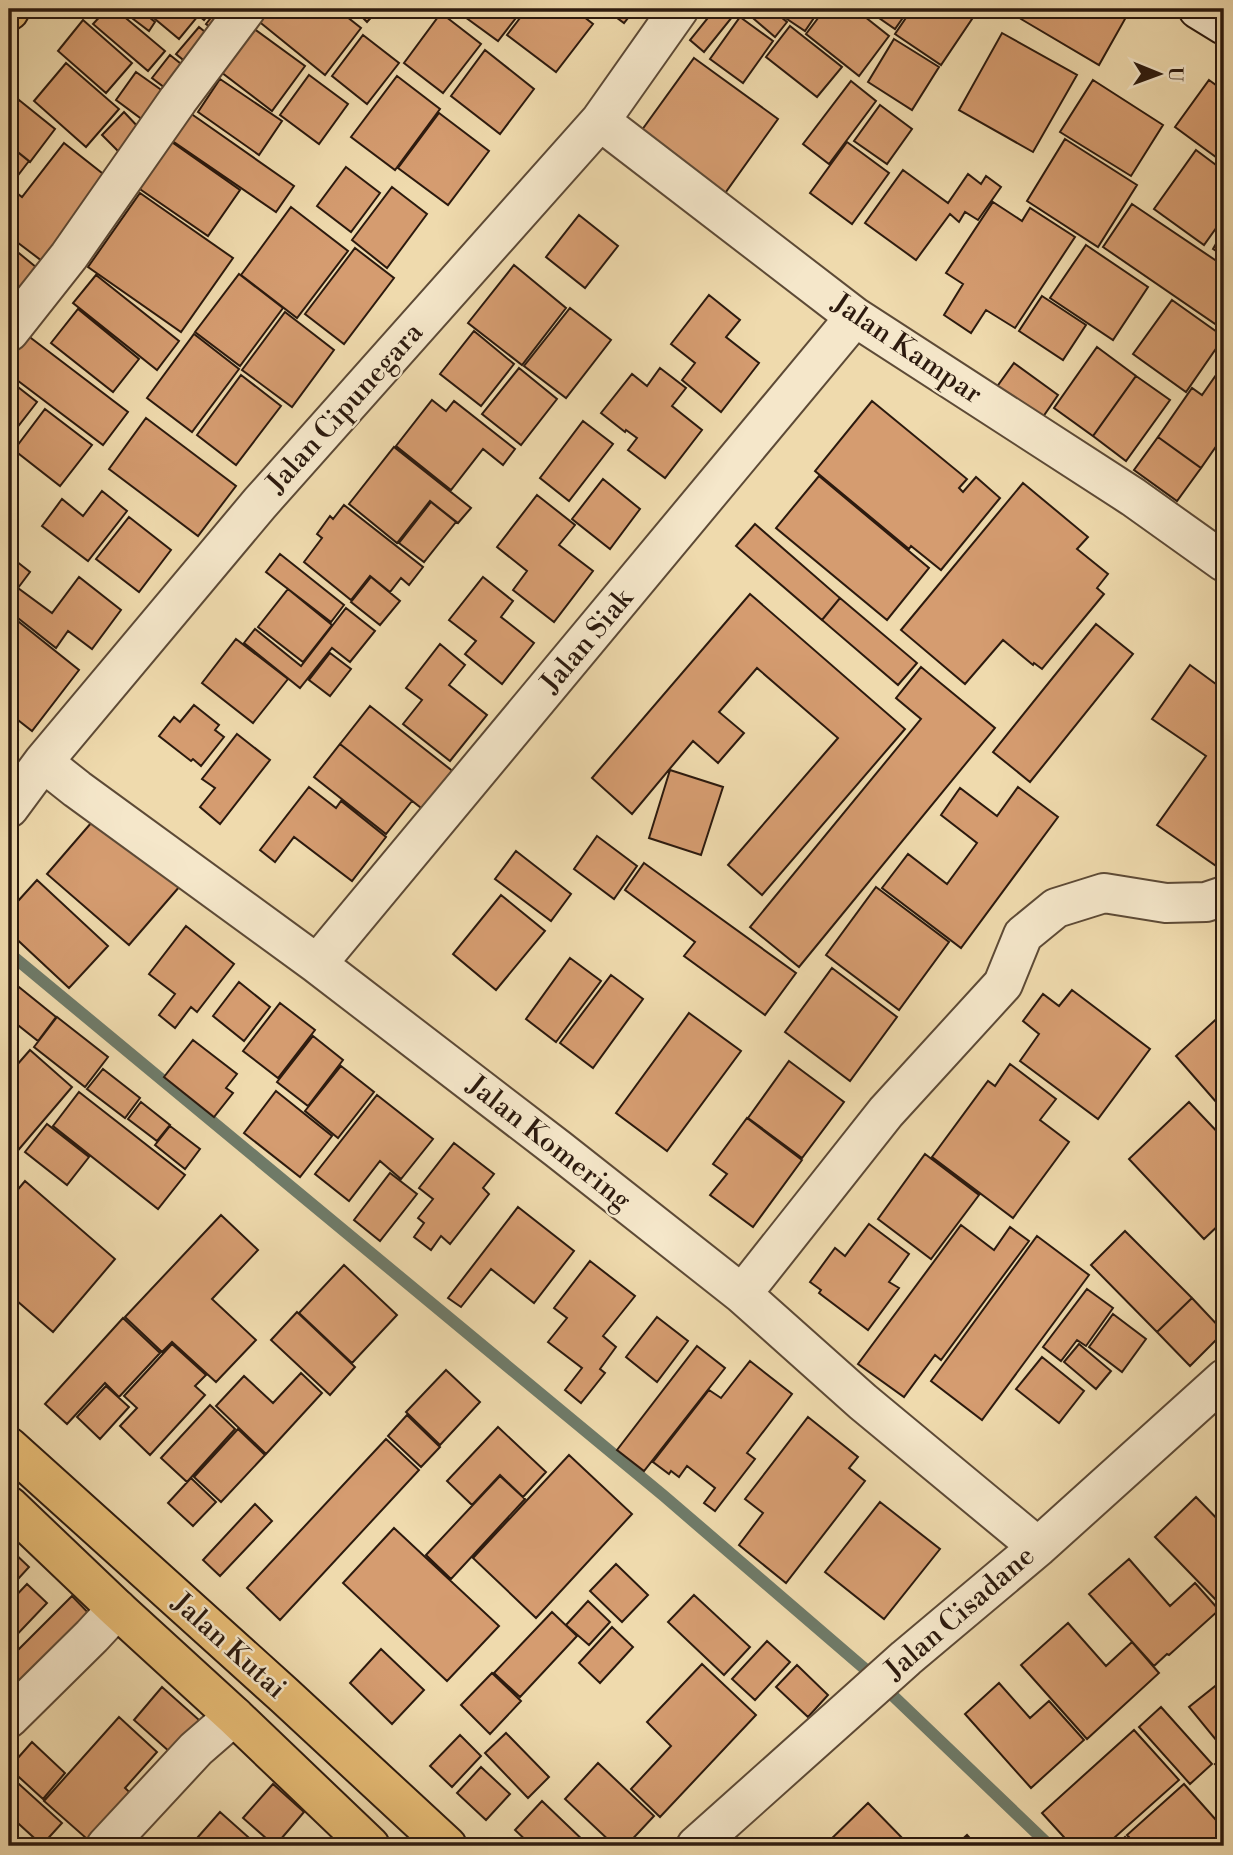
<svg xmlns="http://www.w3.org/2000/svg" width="1233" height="1855" font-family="'Libre Bodoni',serif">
<rect width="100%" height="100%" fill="#efdaad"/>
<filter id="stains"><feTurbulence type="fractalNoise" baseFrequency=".00286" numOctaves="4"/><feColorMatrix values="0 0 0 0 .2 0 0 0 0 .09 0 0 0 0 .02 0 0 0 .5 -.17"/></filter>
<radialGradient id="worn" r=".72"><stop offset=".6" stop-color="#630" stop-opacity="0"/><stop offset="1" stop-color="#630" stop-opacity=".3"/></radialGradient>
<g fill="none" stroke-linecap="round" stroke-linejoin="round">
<path stroke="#6f7b69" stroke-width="12" d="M9,953l655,543 201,173 185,177"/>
</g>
<path fill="#d59c70" stroke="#2c1a0e" stroke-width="2" d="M107,9h8l50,42 -17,20 -55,-47z
M120,9h19l16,13 -6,9z
M143,9h46l9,7 -19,23z
M191,9h22l-9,11z
M218,9h20l-19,25 -13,-10z
M256,9h81l24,19 -36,47 -74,-60z
M354,9h25l-12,13z
M454,9h49l2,2 2,-2h16l-25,32z
M527,9h47l19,15 -37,48 -49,-37z
M605,9h30l-11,14z
M715,9h19l3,2 -33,41 -14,-12z
M751,9h20l16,13 -12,15 -28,-24z
M784,9h36l-15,22 -24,-16z
M825,9h30l34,27 -30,40 -53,-42z
M866,9h43l-14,20z
M912,9h44l16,10 -31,46 -46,-31z
M1027,9h80l18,10 -26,46 -78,-46z
M441,13l40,31 -38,49 -39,-30z
M740,17l33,24 -30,42 -33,-24z
M83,20l49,43 -26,30 -48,-42z
M249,25l56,41 -33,45 -55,-42z
M790,26l52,41 -25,30 -51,-40z
M199,27l17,14 -23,27 -17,-14z
M1002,33l75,42 -44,77 -74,-42z
M363,35l36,28 -32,41 -35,-28z
M894,39l45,28 -27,43 -44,-28z
M485,50l49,39 -34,45 -49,-38z
M170,55l21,17 -18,22 -21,-16z
M694,58l84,61 -55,77 -84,-62z
M66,63l53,46 -33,38 -52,-46z
M136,72l31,22 -20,29 -31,-23z
M309,75l39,29 -29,40 -39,-29z
M397,76l43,33 -45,61 -44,-33z
M220,79l62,42 -23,34 -61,-43z
M1093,80l70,45 -32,51 -71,-44z
M1209,80l15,11v72l-49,-36z
M851,81l25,20 -47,63 -26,-20z
M19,100l36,29 -25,33 -21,-17v-32z
M880,105l32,24 -25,35 -33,-23z
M124,112l17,18 -22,22 -17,-17z
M190,113l104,73 -18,26 -105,-72z
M439,113l50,38 -41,54 -50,-37z
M166,138l74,52 -32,46 -74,-51z
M1065,139l72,46 -39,62 -71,-46z
M847,142l42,31 -37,51 -42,-31z
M64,143l43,34 -65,84 -33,-25v-49l13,10z
M9,145l20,16 -20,26z
M1196,150l28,21v46l-20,28 -50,-36z
M346,167l34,26 -29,39 -34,-26z
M903,170l45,33 20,-29 13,10 5,-8 15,11 -23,33 -13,-8 -6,10 -9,-8 -34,46 -51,-37z
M392,187l35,27 -40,54 -35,-28z
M140,193l93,65 -52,74 -93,-65z
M993,202l29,19 8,-13 45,29 -60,91 -29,-18 -15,23 -27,-18 19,-31 -17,-11z
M1132,204l92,62v64l-121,-83z
M291,207l57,44 -51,67 -56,-43z
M579,215l39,31 -33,42 -39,-31z
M1224,230v26l-11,-7z
M9,245l33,27 -33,32z
M1086,245l62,42 -35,53 -63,-42z
M355,248l39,30 -50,66 -39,-30z
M514,265l52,43 -44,57 -54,-42z
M239,274l44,34 -43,58 -45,-34z
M96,275l83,66 -22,29 -84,-67z
M709,295l31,25 -14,17 33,26 -38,49 -39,-32 13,-17 -24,-19z
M1042,296l44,29 -23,35 -44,-29z
M1172,300l52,37 -38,55 -53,-38z
M570,308l41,32 -45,58 -42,-32z
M78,309l61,50 -26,33 -62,-49z
M285,312l49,38 -42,57 -50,-37z
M474,331l40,33 -33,42 -41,-32z
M194,334l45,35 -47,63 -45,-34z
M27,335l101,77 -25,33 -94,-71v-15z
M1097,347l39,29 -43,60 -39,-28z
M1014,363l44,32 -22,32 -45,-32z
M1223,365l1,1v69l-23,33 -43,-31 34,-49 10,7z
M519,368l38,31 -36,46 -39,-31z
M660,368l26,20 -14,18 30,24 -37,48 -37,-28 9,-12 -11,-8 -1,2 -24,-19 31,-39 15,12z
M241,375l40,31 -45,59 -39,-30z
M1136,376l34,24 -44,61 -33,-25z
M9,380l28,22 -28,36z
M432,400l14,11 8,-10 61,48 -12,16 -20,-16 -32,41 -55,-44z
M872,401l95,78 -8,9 4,4 13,-15 24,21 -59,72 -30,-24 -2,3 -94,-78z
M45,409l47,36 -32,41 -46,-36z
M146,418l90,68 -38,50 -89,-67z
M583,421l30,23 -44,57 -29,-23z
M1158,437l43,31 -24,33 -43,-31z
M394,447l77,61 -13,15 -28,-22 -33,42 -48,-39z
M819,476l110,92 -42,52 -111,-92z
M603,479l37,30 -30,40 -38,-30z
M1023,483l65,54 -11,12 31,25 -11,14 7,6 -62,75 -8,-6 -1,2 -30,-25 -38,44 -64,-54z
M102,491l25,20 -39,50 -46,-35 20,-27 21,17z
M537,495l38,30 -16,20 34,26 -39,51 -41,-32 14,-19 -30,-24z
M431,502l25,20 -32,40 -25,-19z
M344,505l79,62 -14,18 -8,-7 -11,14 -20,-16 -19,24 -47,-38 18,-24 -5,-4 13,-18 3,3z
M129,517l42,33 -32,42 -43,-33z
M755,524l85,74 -18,22 -86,-74z
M280,554l64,51 -13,17 -65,-50z
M16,561l14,11 -12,16 34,25 27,-36 42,33 -29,39 -24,-18 -12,17 -47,-37v-41z
M371,577l29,24 -20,24 -29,-23z
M483,577l30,24 -12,16 33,26 -32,41 -37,-30 11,-13 -27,-21z
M288,589l44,36 -29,37 -45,-35z
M750,594l155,135 -143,166 -34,-30 110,-127 -81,-70 -38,44 25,21 -26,30 -25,-22 -61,73 -40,-36z
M840,598l77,65 -19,22 -76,-65z
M346,608l29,23 -25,31 -18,-14 -32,40 -56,-45 11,-14 46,37z
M9,614l70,56 -47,61 -23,-18z
M1096,624l37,30 -103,128 -37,-30z
M236,639l52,40 -35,44 -51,-40z
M440,644l25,21 -16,20 38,30 -37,46 -47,-37 19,-24 -16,-12z
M330,653l21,16 -21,27 -21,-16z
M1190,665l34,25v177l-2,3 -65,-45 49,-69 -54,-37z
M921,667l74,61 -196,239 -49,-40 171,-208 -25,-21z
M194,705l25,20 -4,5 9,7 -23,29 -8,-7 -2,2 -32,-25 15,-19 6,5z
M370,706l85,67 -30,38 -85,-67z
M9,722l9,8 -9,11z
M237,734l33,26 -50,64 -20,-17 15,-19 -13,-9z
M340,744l72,57 -26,33 -72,-57z
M670,770l53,17 -22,68 -52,-17z
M309,787l27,21 5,-7 45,36 -34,44 -58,-44 -19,25 -15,-12z
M1018,787l40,30 -97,131 -79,-60 26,-34 39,30 30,-41 -36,-28 19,-27 37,28z
M98,815l82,71 -51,59 -82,-71z
M597,836l40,30 -23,33 -40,-30z
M516,851l55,43 -20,27 -56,-42z
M644,863l152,110 -31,42 -81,-59 11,-14 -70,-52z
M37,880l71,66 -39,42 -60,-56v-21z
M876,887l73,55 -50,68 -73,-55z
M501,895l44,36 -49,59 -43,-36z
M186,926l48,38 -37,48 -6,-5 -16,21 -16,-13 16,-21 -26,-20z
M570,958l31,23 -45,61 -30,-23z
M832,968l65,49 -47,64 -65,-49z
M611,975l32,24 -50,69 -33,-25z
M9,979l47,38 -18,24 -29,-23z
M239,982l31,25 -26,34 -31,-25z
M1072,990l78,59 -52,70 -78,-58 19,-27 -16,-13 20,-27 16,12z
M280,1003l35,27 -37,48 -35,-27z
M1224,1012v99l-48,-55z
M689,1013l52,38 -74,100 -51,-38z
M57,1017l51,40 -23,30 -51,-40z
M313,1036l30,24 -35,46 -31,-24z
M193,1040l44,34 -11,14 7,5 -19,24 -50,-40z
M30,1050l42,37 -63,74v-87z
M789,1061l55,41 -42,56 -54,-40z
M1010,1064l46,35 -16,21 29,22 -56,76 -81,-61 56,-76 7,5z
M341,1066l33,26 -36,46 -33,-27z
M103,1069l37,29 -15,20 -38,-29z
M276,1091l56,45 -32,41 -56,-44z
M79,1092l106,83 -27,34 -105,-83z
M377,1095l56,44 -32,40 -21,-18 -31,40 -34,-27z
M141,1102l29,23 -13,16 -29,-22z
M1189,1102l35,37v81l-20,19 -75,-80z
M747,1118l55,42 -49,67 -43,-32 17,-21 -14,-10z
M47,1124l42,33 -22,28 -42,-33z
M170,1126l30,23 -15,20 -30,-24z
M454,1143l40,31 -11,14 6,6 -39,50 -9,-8 -10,14 -17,-13 10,-14 -6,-5 15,-19 -14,-11z
M925,1154l54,41 -48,64 -53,-40z
M390,1173l27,21 -37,47 -26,-21z
M25,1181l90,78 -62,73 -44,-38v-94z
M518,1207l56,44 -40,52 -43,-34 -30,38 -13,-9z
M221,1215l37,35 -46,49 44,41 -40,42 -44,-40 -10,10 -37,-35z
M869,1224l40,30 -20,28 10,6 -31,42 -49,-37 2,-3 -11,-8 25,-34 10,8z
M961,1225l33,25 16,-23 19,14 -88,119 -6,-5 -31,42 -46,-33z
M1125,1231l67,67 -35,34 -66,-67z
M1037,1236l52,39 -107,145 -51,-39z
M590,1261l45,35 -32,40 13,11 -16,22 5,4 -24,30 -16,-13 17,-22 -34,-26 19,-24 -13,-10z
M344,1265l53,50 -45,48 -53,-50z
M1087,1289l26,19 -27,38 -9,-6 -16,21 -18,-14z
M1192,1298l32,34 -34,34 -33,-34z
M297,1312l58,55 -25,28 -59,-55z
M1113,1314l33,25 -24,33 -33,-25z
M657,1317l31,24 -31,41 -31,-25z
M123,1318l37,35 -41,44 -14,-14 -38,41 -22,-20z
M172,1344l34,31 -11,11 10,9 -55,60 -30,-29 17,-18 -13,-12z
M1079,1344l32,27 -15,18 -32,-27z
M697,1346l28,22 -81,103 -27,-21z
M1042,1357l42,34 -25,32 -43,-34z
M750,1361l42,33 -45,59 8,6 -40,52 -11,-8 11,-15 -28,-22 -8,11 -8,-6 -2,3 -16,-12 56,-72 12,8z
M446,1370l34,32 -40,43 -34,-33z
M301,1373l21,20 -56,61 -50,-48 28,-30 29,27z
M106,1386l23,21 -29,32 -23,-22z
M210,1405l25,24 -48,53 -26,-24z
M407,1415l33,32 -19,20 -33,-31z
M808,1417l50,40 -9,11 16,13 -79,102 -47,-38 24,-32 -18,-14z
M498,1427l48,45 -23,25 -23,-22 -28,30 -25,-24z
M238,1429l27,26 -44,47 -27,-25z
M386,1439l33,31 -139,150 -33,-32z
M569,1455l63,59 -96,104 -63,-60z
M500,1476l25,23 -74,80 -25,-24z
M191,1478l25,24 -23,24 -25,-23z
M1196,1497l28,29v68l-7,7 -62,-64z
M880,1502l60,47 -56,70 -59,-47z
M255,1504l17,17 -52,55 -17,-16z
M394,1528l105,98 -52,55 -104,-98z
M9,1548l20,19 -20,22z
M1129,1559l41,47 25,-23 24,27 -50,45 -2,-1 -13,12 -65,-72z
M616,1564l32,31 -26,27 -32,-31z
M27,1584l20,19 -38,40v-40z
M694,1595l56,52 -26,28 -56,-53z
M72,1596l25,26 -70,69 -18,-19v-13z
M588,1601l22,21 -21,23 -23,-20z
M552,1612l25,24 -57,61 -26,-24z
M1068,1623l38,43 26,-24 27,31 -72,66 -66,-74z
M612,1627l21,20 -33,36 -21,-20z
M767,1641l23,21 -35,38 -23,-21z
M381,1649l43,41 -32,34 -42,-41z
M702,1664l54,51 -96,102 -29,-28 40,-43 -24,-24z
M797,1665l31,30 -20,22 -32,-30z
M492,1673l29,28 -31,33 -29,-29z
M999,1683l31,35 19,-17 35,39 -53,48 -66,-74z
M1219,1683l5,7v53l-3,3 -32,-39z
M162,1687l46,41 -28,33 -46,-41z
M1161,1707l51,57 -22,20 -51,-57z
M119,1717l38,35 -32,36 15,14 -45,44 -51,-45z
M1134,1730l45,50 -74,66h-33l-30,-33z
M506,1733l43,44 -21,21 -43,-45z
M460,1735l21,21 -29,31 -22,-21z
M32,1742l33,31 -22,26 -34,-31z
M1224,1756v18l-9,-10z
M598,1763l56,53 -28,30h-11l-50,-47z
M481,1767l29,27 -24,26 -29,-27z
M9,1775l53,48 -20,22 -33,-30z
M273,1784l31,28 -29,34 -32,-28z
M1184,1784l40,45v17h-87l-10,-11z
M542,1801l47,45h-57l-17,-16z
M868,1803l42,43h-86z
M220,1812l36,32 -2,2h-64z
M967,1835l10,11h-22z
M1125,1837l8,9h-17z"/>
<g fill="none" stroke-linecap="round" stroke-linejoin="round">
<defs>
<path id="street" d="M600,121l255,196 278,180 91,65
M9,332l60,-76 109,-156 68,-91
M43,762l34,27 240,175 241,185 184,145 121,108 175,145
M9,808l34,-46 217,-259 340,-382 79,-112
M317,964l538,-647
M742,1294l144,-182 117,-128 20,-49 33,-27 48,-15 62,10 40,-1 18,-6
M9,1718l83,-82 25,-27
M106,1846l90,-97 38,-33
M696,1846l210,-188 132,-111 186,-168"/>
<path id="secondary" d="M1198,9l26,16"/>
<path id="primary" d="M9,11l1,-2
M9,1447l275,248 163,151
M9,1506l108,103 117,107 136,130"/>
</defs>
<use href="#street" stroke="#5d4a36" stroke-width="42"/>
<use href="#secondary" stroke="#2c1a0e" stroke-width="42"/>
<use href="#primary" stroke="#2c1a0e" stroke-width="42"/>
<use href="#street" stroke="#f5e7ca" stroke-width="38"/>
<use href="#secondary" stroke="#f5e7ca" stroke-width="38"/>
<use href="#primary" stroke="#e8bd76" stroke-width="38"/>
</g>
<g text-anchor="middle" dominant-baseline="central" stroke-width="5" stroke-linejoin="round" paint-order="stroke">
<g font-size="28" fill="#2c1a0e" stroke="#f5e7ca">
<text transform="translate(907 349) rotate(34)">Jalan Kampar</text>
<text transform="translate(345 408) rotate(-48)">Jalan Cipunegara</text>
<text transform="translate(587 641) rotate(-50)">Jalan Siak</text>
<text transform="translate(549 1143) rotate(38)">Jalan Komering</text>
<text transform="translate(960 1613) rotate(-41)">Jalan Cisadane</text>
<text transform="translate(229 1646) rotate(42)">Jalan Kutai</text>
</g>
</g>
<rect width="1233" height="1855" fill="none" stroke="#efdaad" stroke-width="35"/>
<rect x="10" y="10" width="1212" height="1834" fill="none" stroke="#2c1a0e" stroke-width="3.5"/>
<rect x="18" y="18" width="1198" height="1820" fill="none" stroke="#2c1a0e" stroke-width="2"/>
<g transform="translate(1159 74) rotate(91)" stroke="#f5e7ca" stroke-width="5" paint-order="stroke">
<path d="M0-5L12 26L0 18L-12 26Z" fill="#2c1a0e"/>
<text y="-10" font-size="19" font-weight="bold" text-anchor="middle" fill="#2c1a0e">U</text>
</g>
<rect width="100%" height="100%" filter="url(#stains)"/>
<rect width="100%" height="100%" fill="url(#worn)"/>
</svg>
